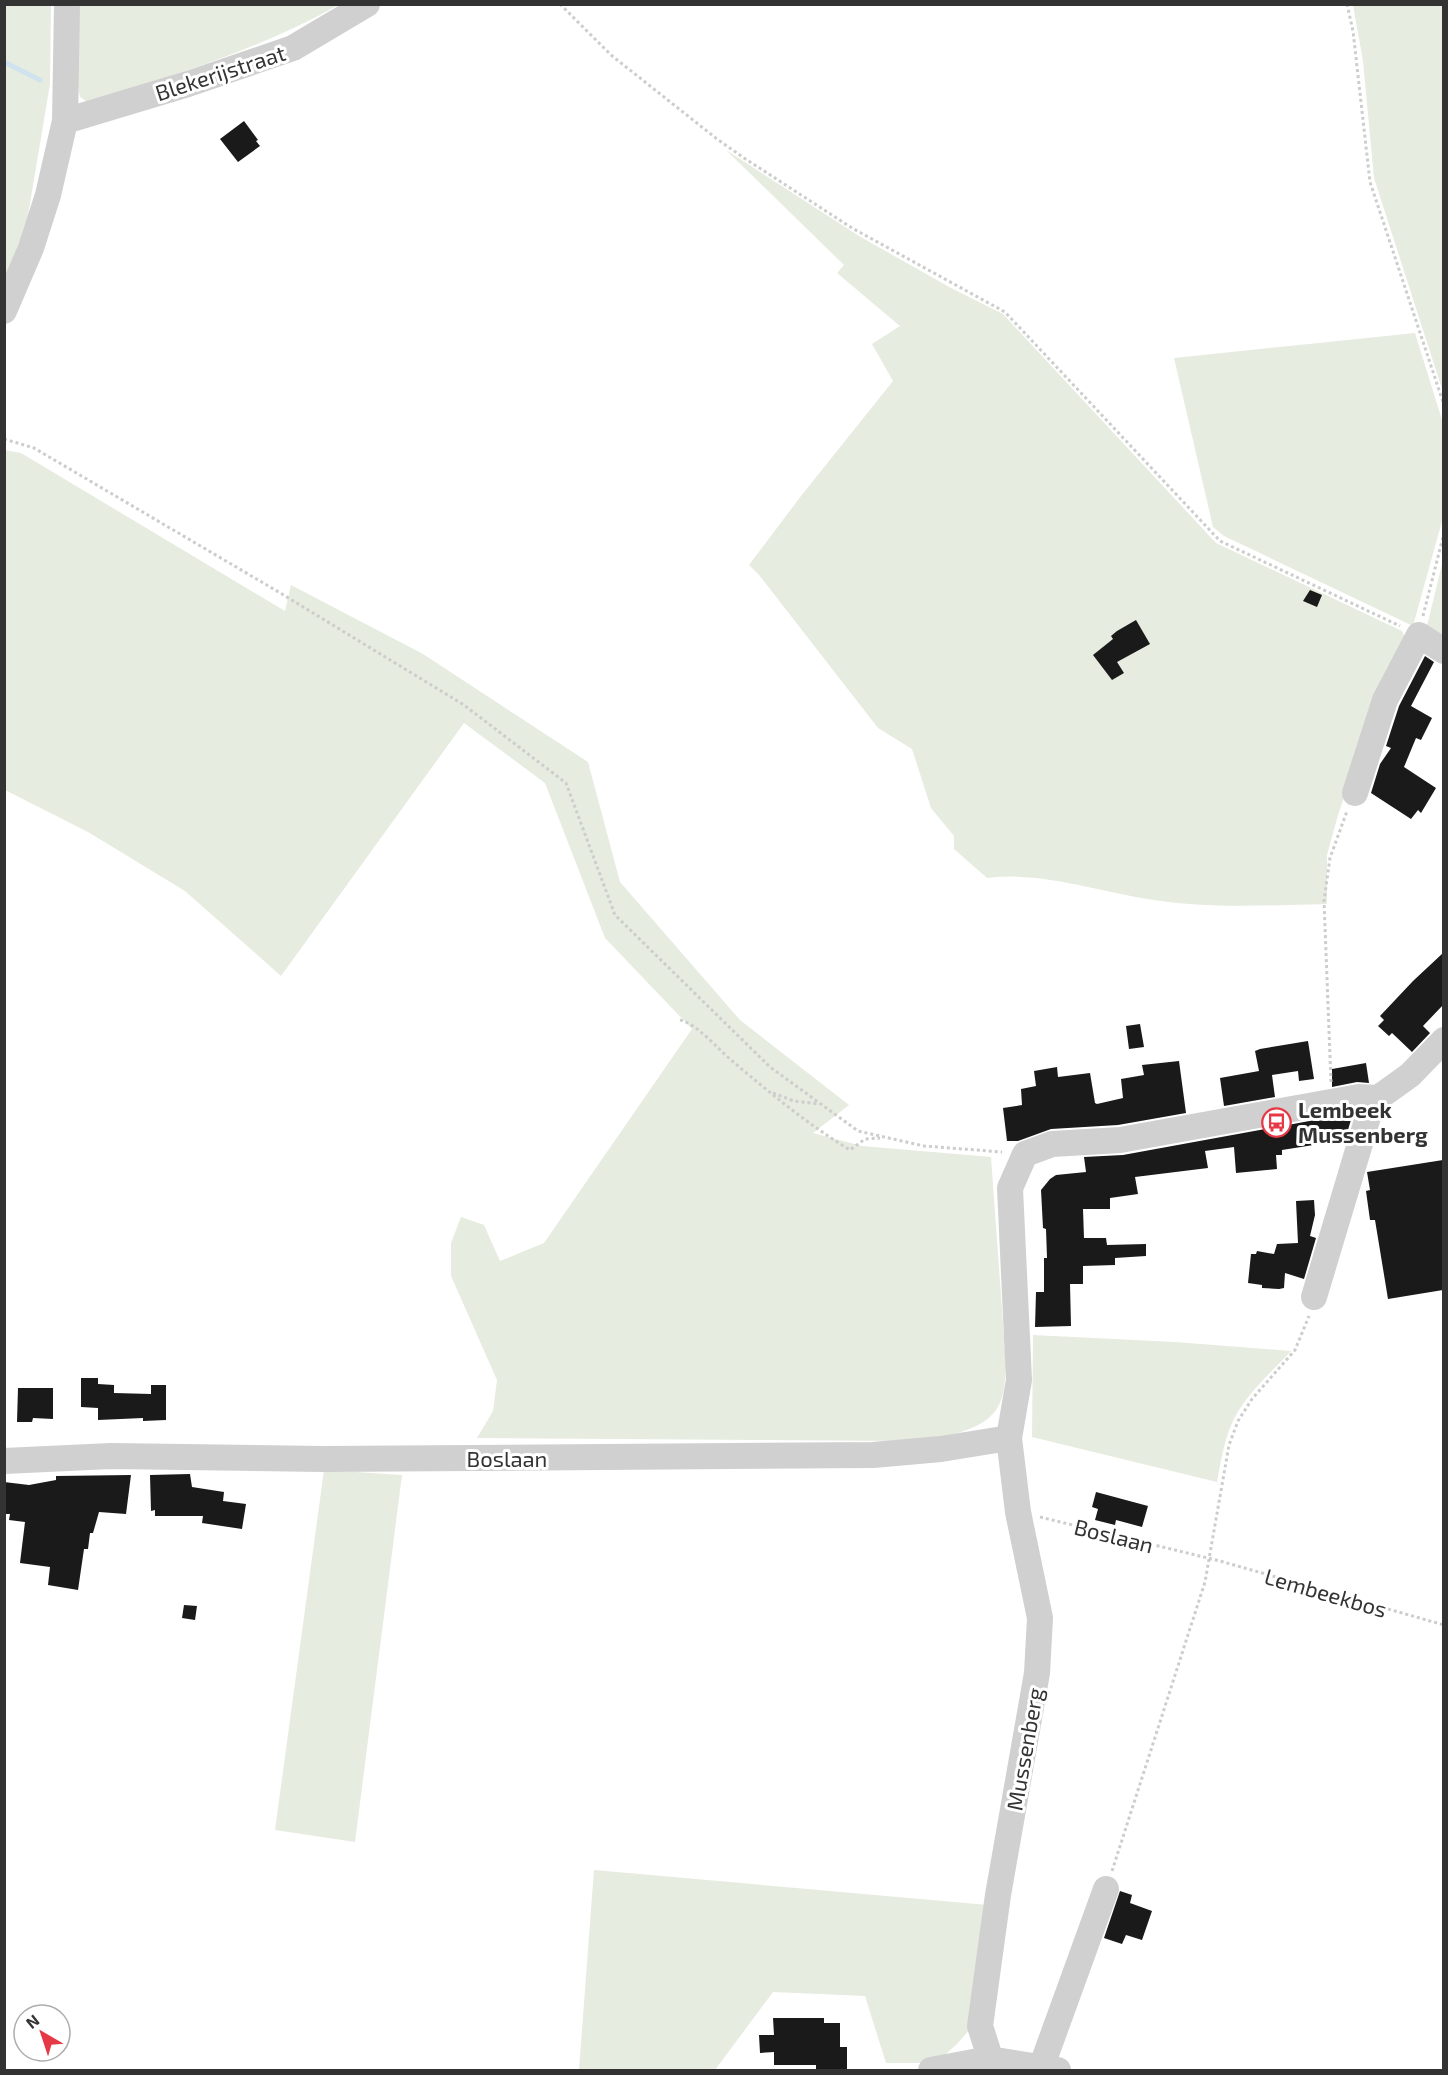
<svg xmlns="http://www.w3.org/2000/svg" width="1448" height="2075" font-family="'Exo 2',sans-serif">
<rect width="100%" height="100%" fill="#fff"/>
<path fill="#e6ecdf" d="M5,5h46l-1,79 -29,173 -16,27z
M77,5h261c-77,44 -164,70 -249,98l-9,-6 -2,-9z
M1353,5h90v387l-69,-214 -11,-117z
M726,150l133,86 92,52 52,26 213,229 186,88 6,12 -26,45 -44,127 -11,40v49c-57,1 -117,5 -173,-4 -55,-8 -111,-29 -167,-22l-33,-29v-13l-23,-28 -19,-59 -34,-21 -119,-153 -10,-10 52,-69 92,-115 -21,-37 28,-18 -63,-53 7,-8z
M1415,333l28,90 1,91 -31,112 -189,-90 -11,-9 -39,-169z
M4,450l17,3 264,158 6,-26 132,69 165,108 32,120 120,138 109,85 -36,28 49,13 129,11 15,208c-1,14 -1,33 -10,45 -16,23 -56,27 -81,31l-438,-3 16,-27 4,-31 -46,-104v-33l10,-26 23,8 16,36 44,-18 148,-214 -87,-91 -60,-155 -81,-60 -183,253 -96,-85 -97,-59 -83,-42z
M1443,560v81l-17,-11z
M1033,1335l142,7 116,9c-19,21 -44,42 -57,68 -10,20 -13,42 -17,63l-185,-45z
M324,1470l78,5 -47,367 -80,-12z
M594,1870l394,35 -18,124 -13,15 -21,19h-50l-21,-67 -92,-4 -58,78h-136z"/>
<g fill="none" stroke-linecap="round" stroke-linejoin="round">
<path stroke="#cfe2ee" stroke-width="5" d="M4,62l36,18"/>
</g>
<path fill="#1a1a1a" d="M244,121l14,19 -2,1 4,5 -22,16 -18,-23z
M1310,590l12,5 -5,12 -14,-6z
M1136,620l14,24 -33,18 7,11 -12,7 -19,-25 20,-16 -2,-3 6,-5z
M1425,656l9,6 -23,44 21,12 -11,22 -5,-2 -12,29 32,21 -15,25 -3,-3 -7,9 -40,-26 9,-29 11,-16 -5,-2 13,-40z
M1443,953v52l-20,21 7,7 -18,19 -20,-19 -3,3 -11,-10 6,-6 -4,-4 33,-35z
M1140,1024l4,23 -15,2 -3,-23z
M1308,1041l6,38 -15,2 -1,-10 -26,4 3,22 -51,9 -4,-28 39,-7 -4,-20 5,-2z
M1179,1061l7,52 -68,12 -67,4 -33,12h-11l-4,-33 19,-3 -1,-16 15,-3 -2,-15 23,-4 1,10 32,-4 5,30 2,1 26,-6 -2,-19 23,-4 -2,-10z
M1366,1063l3,20 -12,-1 -25,5v-18z
M1353,1113l-8,27 -63,10v5h-6l1,14 -41,4 -2,-26 -29,4 3,17 -73,9 3,17 -28,4v11h-27l1,29h22l1,7 39,-1v12l-31,2v7l-32,1v18h-13l1,42 -36,1 1,-35h8v-34h3l-1,-29 -3,-1 -2,-38 9,-11 6,-4 30,-3 -2,-15 39,-2z
M1443,1160v130l-55,9 -13,-79h-5l-4,-29 4,-1 -3,-18z
M1314,1200l1,15 -5,21 6,2 -12,41 -19,-6 -1,15 -5,1 -17,-1v-3l-14,-2 3,-29h5l1,-3 17,3 3,-10 21,-1 -2,-42z
M81,1378h17v6l16,1v8l37,1v-9h15v35l-23,1v-3l-45,2v-12l-17,-1z
M18,1388h35v31l-20,-1 -1,4h-15z
M190,1474l2,13 32,5 -1,9 23,3 -4,25 -40,-6 1,-7h-48v-6l-4,1 -1,-36z
M131,1475l-5,39 -27,-2 -6,21h-3l-2,16h-4l-6,41 -30,-5 2,-18 -30,-4 5,-41 -16,-2 1,-6h-6v-32l25,3 27,-5v-4z
M1096,1492l52,14 -6,21 -26,-7 -1,5 -20,-5 3,-11 -6,-2z
M184,1605l13,1 -2,14 -13,-2z
M1120,1891l12,4 -2,8 22,8 -10,29 -16,-5 -4,9 -18,-6z
M773,2018h51v5h16v24h7v23h-31v-5h-42v-13l-14,1 -1,-18h15z"/>
<g fill="none" stroke-linecap="round" stroke-linejoin="round">
<path stroke="#cdcdcd" stroke-width="3" stroke-dasharray="3 3" stroke-linecap="butt" d="M560,4l51,51 106,84 27,19 108,70 153,84 215,229 180,85
M1347,4l6,27 17,151 74,223
M4,439l30,9 248,146 182,111 102,78 49,132 155,152 88,64 66,15 78,6
M1423,616l21,-83
M680,1020c17,4 37,28 51,40 38,32 76,64 119,90l15,-11 15,-1
M1331,1082l-7,-181 6,-43 17,-47
M773,1093l21,8 25,3
M1040,1517l180,44 224,64
M1112,1871l93,-289 24,-137 9,-24 14,-22 43,-49 14,-34"/>
<path stroke="#d0d0d0" stroke-width="26" d="M65,121l123,-37 105,-36 74,-44
M4,311l27,-63 17,-53 17,-74 2,-117
M1355,793l30,-93 34,-65 25,16
M1314,1297l54,-180 10,-19 32,-23 34,-35
M4,1461l107,-5 211,3 551,-4 68,-6 68,-11
M1041,2068l65,-179
M931,2070l58,-11 69,11
M994,2070l-14,-44 18,-131 39,-222 3,-55 -22,-106 -9,-74 10,-58 -9,-192 15,-34 27,-10 68,-4 239,-43 19,1"/>
</g>
<defs>
<symbol id="bus-ring" viewBox="-11 -11 22 22"><circle r="9.5" fill="#fff" stroke="#e63946" stroke-width="1.5"/><path d="M-5-6H5V4H4V6H2V4H-2V6H-4V4H-5ZM-3.5-4V0h7V-4ZM-3.5 1.2v1.5H-2V1.2ZM2 1.2v1.5H3.5V1.2Z" fill="#e63946"/></symbol>
</defs>
<g fill-rule="evenodd">
<use href="#bus-ring" x="1260" y="1106" width="33" height="33"/>
</g>
<g text-anchor="middle" dominant-baseline="central" stroke-width="6" stroke-linejoin="round" paint-order="stroke">
<g font-size="22" fill="#333" stroke="#fff">
<text transform="translate(220 72) rotate(-18)">Blekerijstraat</text>
<text x="507" y="1458">Boslaan</text>
<text transform="translate(1114 1535) rotate(14)">Boslaan</text>
<text transform="translate(1326 1592) rotate(16)">Lembeekbos</text>
<text transform="translate(1024 1749) rotate(-80)">Mussenberg</text>
</g>
<g font-size="22" font-weight="bold" fill="#333" stroke="#fff" text-anchor="start">
<text x="1298" y="1109">Lembeek<tspan x="1298" dy="25">Mussenberg</tspan></text>
</g>
</g>
<rect width="1448" height="2075" fill="none" stroke="#333333" stroke-width="12"/>
<g transform="translate(42 2033) rotate(321)"><circle r="28" fill="#ffffff" stroke="#adadad" stroke-width="1.5"/>
<path d="M0-4.5L10 22L0 15L-10 22Z" fill="#e63946"/>
<text y="-9" font-size="16" font-weight="bold" text-anchor="middle" fill="#333333">N</text>
</g>
</svg>
